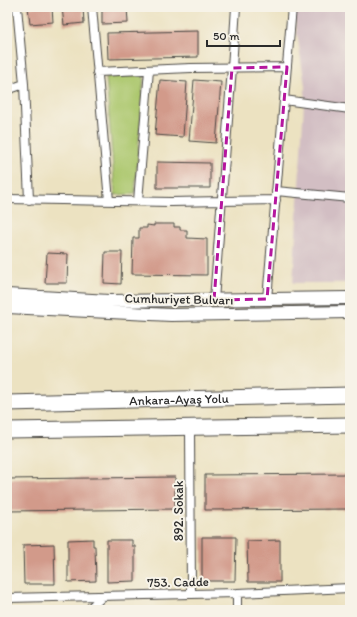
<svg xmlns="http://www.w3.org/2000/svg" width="357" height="617" font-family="Itim,sans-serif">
<rect width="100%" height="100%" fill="#f7f3e8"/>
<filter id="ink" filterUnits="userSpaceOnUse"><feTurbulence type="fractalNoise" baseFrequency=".025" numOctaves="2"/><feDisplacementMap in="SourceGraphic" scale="8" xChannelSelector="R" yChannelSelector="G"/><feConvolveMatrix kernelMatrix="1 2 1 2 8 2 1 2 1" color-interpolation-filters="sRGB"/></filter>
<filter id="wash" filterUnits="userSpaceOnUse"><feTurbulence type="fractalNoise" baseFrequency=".012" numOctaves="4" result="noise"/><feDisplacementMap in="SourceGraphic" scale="16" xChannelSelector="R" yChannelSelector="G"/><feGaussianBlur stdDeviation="0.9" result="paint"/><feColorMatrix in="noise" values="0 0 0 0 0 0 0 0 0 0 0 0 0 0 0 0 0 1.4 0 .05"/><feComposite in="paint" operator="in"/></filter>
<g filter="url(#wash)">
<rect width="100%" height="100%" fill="#ece2c1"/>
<path fill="#d2bec3" d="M293,7h57v276h-57l12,-197z"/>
<path fill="#acc76d" stroke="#6c794c" d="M144,74l-9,120 -20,1 -9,-118z"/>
<g id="blocks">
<path fill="#d29a8a" d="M28,7h24l1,15 -23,2z
M62,7h21l1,16 -20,2z
M102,7h25l1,16 -26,1z
M198,31v26l-90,2 -1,-26z
M160,80l27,2 -4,55 -28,-2z
M194,80l27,2 -5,61 -27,-2z
M157,162l53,1v25h-53z
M154,224h20v3h6v3h7v8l20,1v36l-75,-1 1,-36h6v-10h8v-3l7,1z
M105,252h17l-1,32 -17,-1z
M47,253l21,1 -1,29h-22z
M350,474v35l-145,1v-35z
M175,477v32l-168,2v-32z
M202,537h34l-1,44h-33z
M93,539v7h2l1,35 -28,1v-42z
M107,540h25v6h3v35l-28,1z
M280,540v42h-32l-1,-41z
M54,544l1,40h-31l-1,-39z"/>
</g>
</g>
<g filter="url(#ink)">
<use href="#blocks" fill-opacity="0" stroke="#484642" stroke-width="1"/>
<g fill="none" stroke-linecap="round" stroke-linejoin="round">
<defs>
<path id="street" d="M17,7l7,77 5,116
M92,7l17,194
M97,72l94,-4 96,-1
M7,90l17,-6
M284,100l66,9
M276,191l74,7
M7,199l164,3 105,-2
M138,201l11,-131
M267,299l25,-292
M214,300l18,-232 4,-61
M190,428l1,166
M237,593v17
M7,598l230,-5 113,-5
M88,610l15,-14"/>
<path id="secondary" d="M7,295l102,6 241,-3
M7,307l164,8 179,-3"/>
<g id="highway">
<path id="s1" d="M7,403l343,-8"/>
<path d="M7,430l343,-5"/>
</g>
</defs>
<use href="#street" stroke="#484642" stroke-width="10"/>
<use href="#secondary" stroke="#484642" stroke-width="14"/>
<use href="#highway" stroke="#484642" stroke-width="17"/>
<use href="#street" stroke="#fff" stroke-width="8"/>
<use href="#secondary" stroke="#fff" stroke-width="12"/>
<use href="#highway" stroke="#fff" stroke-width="15"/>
</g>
</g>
<path fill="none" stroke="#b5179e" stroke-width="3" stroke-dasharray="8 5" stroke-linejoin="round" d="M287,67l-20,232 -53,1 18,-232z"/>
<g text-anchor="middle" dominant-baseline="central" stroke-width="4" stroke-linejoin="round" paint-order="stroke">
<g font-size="13" fill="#2b2b2b" stroke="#f7f3e8">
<text transform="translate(179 299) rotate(1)">Cumhuriyet Bulvarı</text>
<text stroke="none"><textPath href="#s1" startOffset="172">Ankara-Ayaş Yolu</textPath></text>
<text transform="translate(178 511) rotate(-90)">892. Sokak</text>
<text transform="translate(178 582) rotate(-1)">753. Cadde</text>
</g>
</g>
<rect width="357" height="617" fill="none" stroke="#f7f3e8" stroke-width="24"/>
<path d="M207 40v6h73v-6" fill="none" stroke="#2b2b2b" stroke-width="2"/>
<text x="213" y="40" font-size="12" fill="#2b2b2b" stroke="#f7f3e8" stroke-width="3" paint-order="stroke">50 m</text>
</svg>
